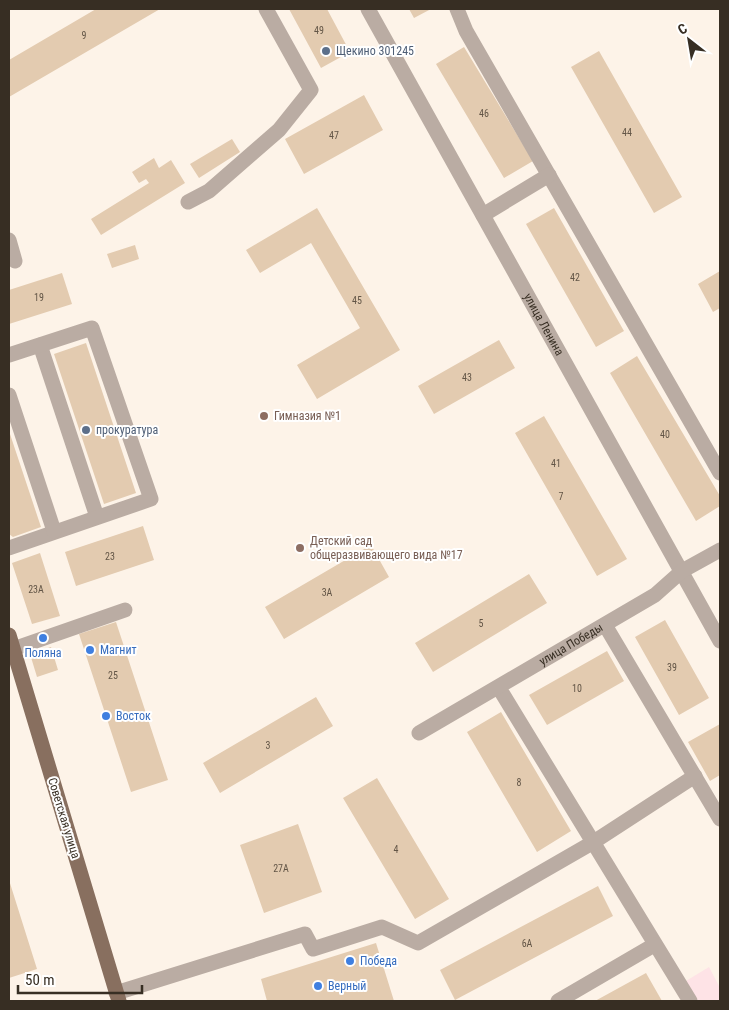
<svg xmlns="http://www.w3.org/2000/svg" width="729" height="1010" font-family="'Roboto Condensed',sans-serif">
<rect width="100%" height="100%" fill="#fdf3e8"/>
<path fill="#fee3e6" d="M709,967l11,21v13h-29l-5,-20z"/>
<path fill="#e3cbb0" d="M96,9h64l-151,88v-37z
M289,9h38l23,43 -29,16z
M409,9h22l-17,9z
M464,47l69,114 -29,17 -68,-114z
M599,51l83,146 -28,16 -83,-146z
M364,95l19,35 -79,44 -19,-35z
M232,139l8,13 -41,26 -9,-14z
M154,158l5,10 12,-8 14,23 -84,52 -10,-16 58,-36 -3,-4 -7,4 -7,-11z
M317,208l83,142 -83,49 -20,-34 63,-37 -49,-85 -51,30 -14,-23z
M554,208l70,123 -28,16 -70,-123z
M135,245l4,14 -27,9 -5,-14z
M720,271v37l-7,4 -15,-28z
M62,273l10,31 -63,20v-34z
M499,340l16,28 -81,46 -16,-28z
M86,343l50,150 -32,11 -50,-150z
M637,356l83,140v10l-24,15 -86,-148z
M544,416l83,143 -30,17 -82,-143z
M9,431l32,96 -28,10 -4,-3z
M143,526l11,34 -78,26 -11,-34z
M371,545l18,32 -105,62 -19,-32z
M40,553l20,63 -28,8 -20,-61z
M529,574l18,29 -114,69 -18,-29z
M665,620l44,78 -30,17 -44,-78z
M116,622l52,158 -37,12 -52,-158z
M51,647l7,23 -21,7 -7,-23z
M607,651l17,30 -77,44 -18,-30z
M316,697l17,29 -113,67 -17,-30z
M501,712l70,119 -34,21 -70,-120z
M720,724v51l-10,6 -22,-39z
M377,778l72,121 -34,20 -72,-121z
M298,824l24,68 -58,21 -24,-68z
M9,880l28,89 -28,9z
M598,886l15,30 -158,84 -15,-30z
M376,943l18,58h-127l-6,-22z
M646,973l16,28h-67z"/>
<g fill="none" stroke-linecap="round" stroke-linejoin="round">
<g stroke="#baaca3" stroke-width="15">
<path id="s1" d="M368,9l352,632"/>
<path d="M457,9l9,22 254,442"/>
<path d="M188,202l21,-11 70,-61 32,-40 -45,-81"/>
<path d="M483,215l66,-40"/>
<path d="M9,240l6,21"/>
<path d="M40,345l57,172"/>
<path d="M9,355l83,-27 59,171 -142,49"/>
<path d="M9,395l45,136"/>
<path d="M605,625l115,194"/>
<path d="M9,649h4l112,-39"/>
<path d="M499,688l191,313"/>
<path id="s2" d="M419,733l236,-138 27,-24 38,-21"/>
<path d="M116,993l189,-59 8,15 69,-22 36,16 174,-100 103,-67"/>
<path d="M558,1001l96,-56"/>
</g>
<path stroke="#886f5f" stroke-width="15" d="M9,635l110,366"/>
</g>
<g fill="#5c6f8a" stroke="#fff" stroke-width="2">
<circle cx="326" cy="51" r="5"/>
<circle cx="86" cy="430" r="5"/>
</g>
<g fill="#8d6e63" stroke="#fff" stroke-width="2">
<circle cx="264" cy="416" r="5"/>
<circle cx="300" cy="548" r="5"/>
</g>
<g fill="#3f7fe0" stroke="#fff" stroke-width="2">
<circle cx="43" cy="638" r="5"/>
<circle cx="90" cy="650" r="5"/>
<circle cx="106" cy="716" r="5"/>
<circle cx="350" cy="961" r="5"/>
<circle cx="318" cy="986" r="5"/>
</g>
<g text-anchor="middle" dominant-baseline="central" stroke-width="4" stroke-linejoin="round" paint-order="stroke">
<g font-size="10" fill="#625546">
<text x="319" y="30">49</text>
<text x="84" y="35">9</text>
<text x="484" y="113">46</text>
<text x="627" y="132">44</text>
<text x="334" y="135">47</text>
<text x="575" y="277">42</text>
<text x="39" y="297">19</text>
<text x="357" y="300">45</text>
<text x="467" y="377">43</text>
<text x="665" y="434">40</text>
<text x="556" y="463">41</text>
<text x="561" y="496">7</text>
<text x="110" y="556">23</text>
<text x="36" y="589">23А</text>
<text x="327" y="592">3А</text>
<text x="481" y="623">5</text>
<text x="672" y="667">39</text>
<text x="113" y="675">25</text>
<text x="577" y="688">10</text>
<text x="268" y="745">3</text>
<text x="519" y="782">8</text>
<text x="396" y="849">4</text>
<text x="281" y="868">27А</text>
<text x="527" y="943">6А</text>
</g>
<g font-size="12" fill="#4e5e75" stroke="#fff" text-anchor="start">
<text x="336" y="51">Щекино 301245</text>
<text x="96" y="430">прокуратура</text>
</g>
<g font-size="12" fill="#372e23" stroke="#fff">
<text stroke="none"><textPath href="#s1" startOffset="361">улица Ленина</textPath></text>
<text stroke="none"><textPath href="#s2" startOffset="176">улица Победы</textPath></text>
<text transform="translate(64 818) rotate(73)">Советская улица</text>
</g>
<g font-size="12" fill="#785e54" stroke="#fff" text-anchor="start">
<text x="274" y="416">Гимназия №1</text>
<text x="310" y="541">Детский сад<tspan x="310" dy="14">общеразвивающего вида №17</tspan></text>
</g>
<g font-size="12" fill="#366cbe" stroke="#fff" text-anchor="start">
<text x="100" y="650">Магнит</text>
<text x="43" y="653" text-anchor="middle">Поляна</text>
<text x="116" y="716">Восток</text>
<text x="360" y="961">Победа</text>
<text x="328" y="986">Верный</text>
</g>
</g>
<rect width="729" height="1010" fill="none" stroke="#372e23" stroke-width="20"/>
<g transform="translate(689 40) rotate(329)" stroke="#ffffff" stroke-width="4" paint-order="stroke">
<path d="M0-4L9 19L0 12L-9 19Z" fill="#372e23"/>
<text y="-8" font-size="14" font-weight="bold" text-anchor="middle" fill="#372e23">С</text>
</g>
<path d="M18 985v8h124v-8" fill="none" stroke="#372e23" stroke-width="2.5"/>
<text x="25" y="985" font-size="15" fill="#372e23" stroke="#ffffff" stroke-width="4" paint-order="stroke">50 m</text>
</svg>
